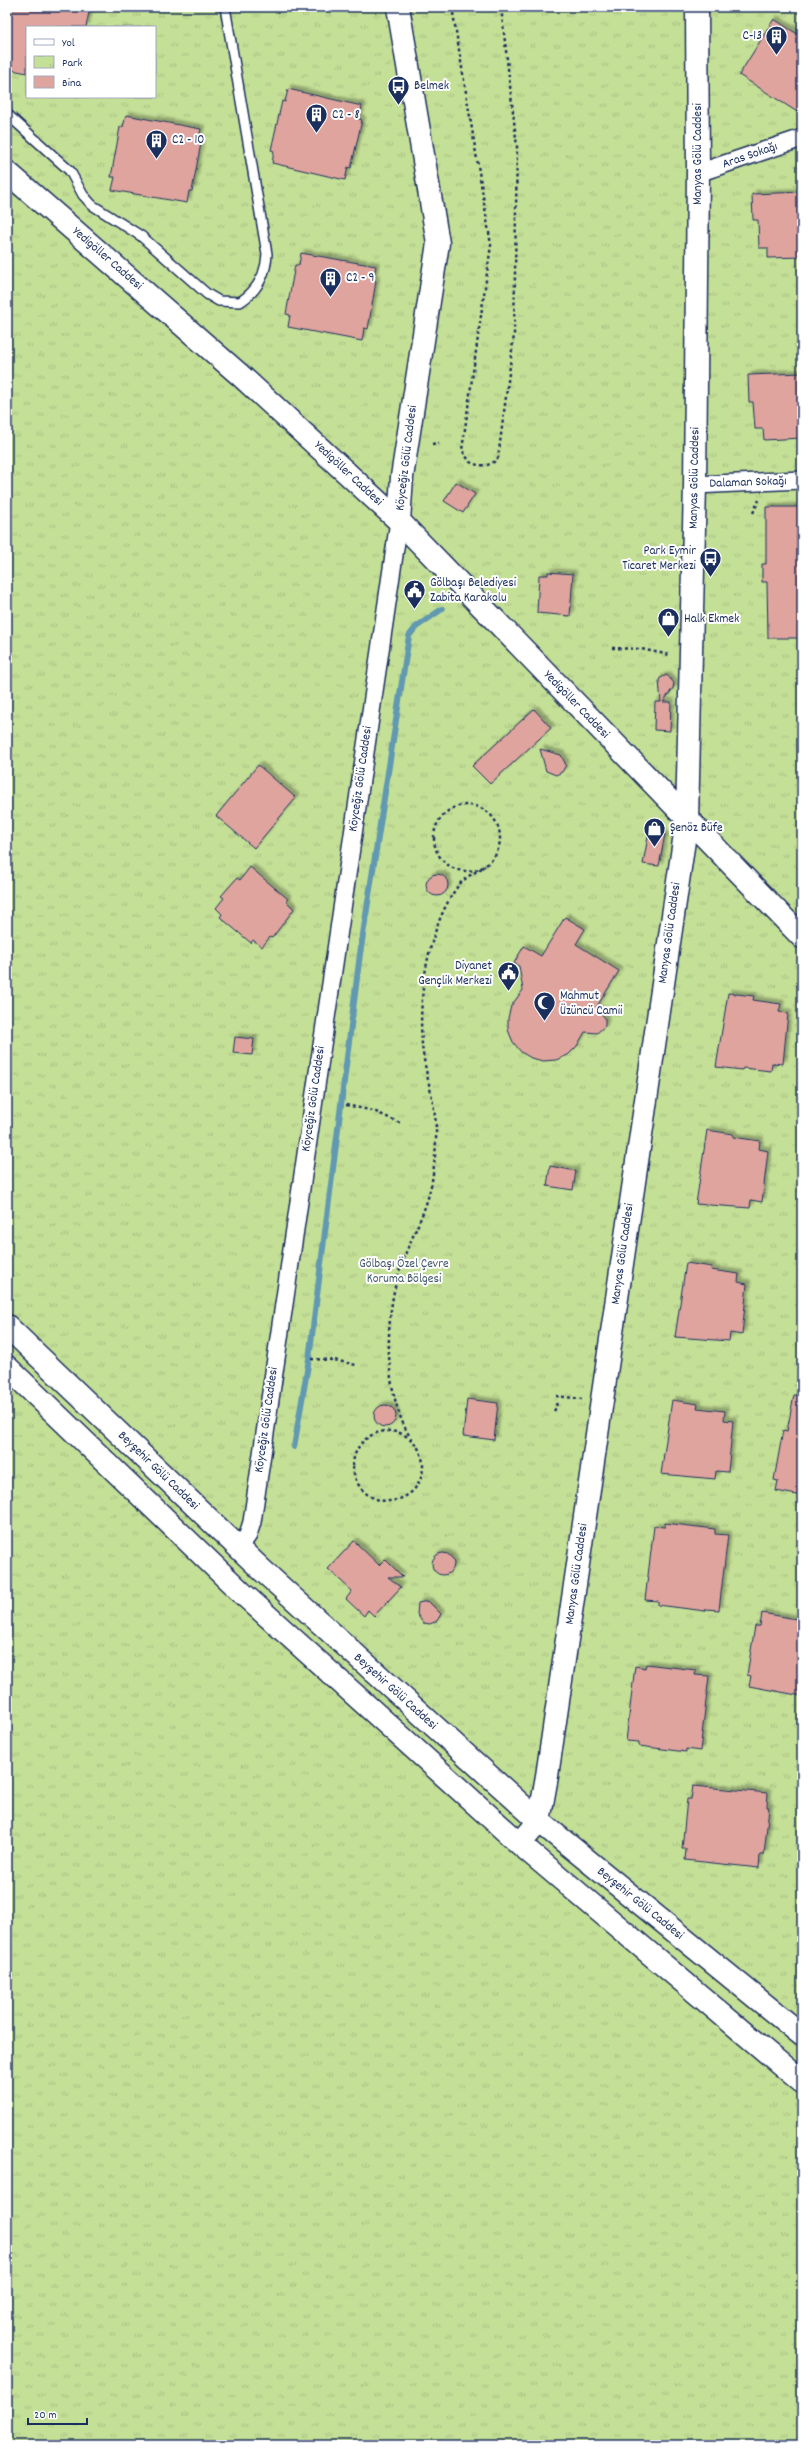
<svg xmlns="http://www.w3.org/2000/svg" width="809" height="2452" font-family="Dekko,sans-serif">
<defs>
<pattern id="park-tufts" width="24" height="20" patternUnits="userSpaceOnUse"><rect width="24" height="20" fill="#c4df96"/><path d="M3 7l-1-3M5 7V3M7 7l1-3M15 17l-1-3M17 17v-4M19 17l1-3" fill="none" stroke="#a8c084"/></pattern>
<filter id="shadow"><feDropShadow dx="3.5" dy="-3.5" stdDeviation="1" flood-color="#0004"/></filter>
</defs>
<rect width="100%" height="100%" fill="#f8edeb"/>
<filter id="ink" filterUnits="userSpaceOnUse"><feTurbulence type="fractalNoise" baseFrequency=".025" numOctaves="2"/><feDisplacementMap in="SourceGraphic" scale="8" xChannelSelector="R" yChannelSelector="G"/><feConvolveMatrix kernelMatrix="1 2 1 2 8 2 1 2 1" color-interpolation-filters="sRGB"/></filter>
<g filter="url(#ink)">
<path fill="url(#park-tufts)" stroke="#70877a" fill-rule="evenodd" d="M7,7h795v2438h-795zM27,27h128v70h-128z"/>
<g fill="none" stroke-linecap="round" stroke-linejoin="round">
<path stroke="#6099b1" stroke-width="6" d="M294,1447l15,-88 51,-405 49,-318 7,-9 26,-18"/>
</g>
<path fill="#dea49d" stroke="#1b2f5e" filter="url(#shadow)" d="M7,7h83l-4,20h-59v46l-20,-4z
M774,19l28,18v78l-63,-40z
M288,89l74,17 -3,13 3,1 -11,48 -3,-1 -3,13 -73,-17 2,-12 -3,-1 11,-49 3,1z
M126,115l75,14 -3,14h3l-9,48h-3l-2,12 -75,-13 3,-13h-4l9,-50h3z
M802,192v65l-34,1v-10h-9l-1,-28h-5l-1,-26z
M301,253l75,13 -3,14 3,1 -8,48 -4,-1 -2,13 -74,-14 2,-12 -4,-1 9,-49h4z
M802,373v65l-38,2 -1,-11h-8l-2,-27h-4l-1,-27z
M456,482l19,12 -12,19 -19,-12z
M766,507h36v131h-34l-1,-56h-5v-18h4z
M548,572l25,2 -3,42 -33,-3 2,-38h9z
M667,675l7,8 -1,5 -10,14h8l-1,29 -16,-1 1,-28h6l-2,-21 1,-3z
M534,709l17,19 -61,56 -18,-18z
M540,749l21,6 5,10 -4,7 -6,3 -10,-4z
M258,765l38,33 -42,50 -38,-32z
M649,831l16,3 -6,32 -16,-2z
M250,867l38,32 -2,2 8,8 -22,29 -2,-1 -8,10 -9,-7 -2,3 -31,-26 2,-3 -6,-6 8,-10 -3,-2 16,-18 3,2z
M426 885a11 11 0 1 1 22 0a11 11 0 1 1-22 0Z
M565,917l20,12 -9,15 43,27 -23,37 9,10v8l-8,7 -12,-1 -8,14 -9,9 -12,5 -13,1 -12,-3 -10,-6 -8,-10 -5,-12v-12l3,-12 12,-16 -4,-24 -5,-3 10,-17 17,10z
M728,993l26,3 -1,4 28,4 -2,8 9,1 -5,51 -11,-1 -1,8 -28,-3 -1,2 -26,-3z
M235,1037l19,2 -2,16 -19,-2z
M707,1130l26,4v3l27,4 -1,8 9,2 -6,51 -11,-2 -1,8 -54,-4z
M550,1166l26,5 -3,19 -26,-4z
M686,1263l26,4 -1,3 28,4 -1,8 9,2 -5,51 -12,-2 -1,8 -54,-4z
M794,1395h8v101l-26,-5 2,-10 -4,-1 9,-50 4,1z
M467,1399l31,4 -4,37 -31,-4z
M672,1400l26,4 -1,4 28,3 -1,9 9,1 -5,51 -12,-1 -1,8 -54,-5z
M374 1416a11 11 0 1 1 22 0a11 11 0 1 1-22 0Z
M665,1523l50,6v5l13,1 -9,75 -13,-1 -1,2 -47,-6v-4l-13,-1 9,-74 11,1z
M354,1541l25,24 6,-6 18,18h-15l13,10 -27,29 -6,-6 -4,6 -18,-17 6,-8 -24,-22z
M432 1564a11 11 0 1 1 22 0a11 11 0 1 1-22 0Z
M428,1601l13,13 -4,7 -7,3 -7,-1 -6,-9 1,-11z
M762,1613l40,7v76l-53,-10 2,-10 -4,-1 8,-49h5z
M646,1664l50,6 -1,5 14,1 -9,75 -14,-2v3l-47,-6v-4l-13,-1 9,-75 10,2z
M693,1786l75,7 -1,14h2l-5,48h-4l-1,13 -74,-8 1,-11h-4l5,-50h4z"/>
<g fill="none" stroke-linecap="round" stroke-linejoin="round">
<defs>
<path id="lane" d="M7,114l63,57 13,24 9,10 49,31 66,58 12,7 21,1c17,-11 26,-28 27,-48l-42,-247"/>
<path id="street" d="M698,173l104,-35
M695,485l107,-5
M239,1548l9,-13 4,-13 147,-1001"/>
<path id="secondary" d="M398,7l40,236 -36,234 -3,44
M7,172l233,203 159,146 403,416
M7,1326l255,244 277,251 263,214
M7,1367l235,226 278,251 282,238
M520,1844l19,-23 8,-45 140,-956 8,-335 3,-312 -1,-166"/>
</defs>
<use href="#lane" stroke="#1b2f5e" stroke-width="12"/>
<use href="#street" stroke="#1b2f5e" stroke-width="20"/>
<use href="#secondary" stroke="#1b2f5e" stroke-width="25"/>
<path stroke="#1b2f5e" stroke-width="2.5" stroke-dasharray="3 3" stroke-linecap="butt" d="M452,7l39,238 -29,205 8,12c9,5 21,5 28,-4l16,-123 3,-188 -16,-140
M432,444l7,-1
M753,513l6,-13
M612,648l29,1 29,6
M434 838a33 33 0 1 1 66 0a33 33 0 1 1-66 0Z
M346,1105l28,6 26,12
M311,1359l23,1 22,5
M556,1396l26,3
M554,1411l3,-5 -2,-6
M353 1466a35 35 0 1 1 70 0a35 35 0 1 1-70 0Z
M412,1440c-31,-47 -28,-133 -8,-183 14,-34 27,-55 30,-92 2,-16 3,-34 1,-49 -3,-24 -11,-48 -13,-72 -4,-50 6,-117 36,-158 7,-9 18,-14 27,-20"/>
<use href="#lane" stroke="#fff" stroke-width="9"/>
<use href="#street" stroke="#fff" stroke-width="17"/>
<use href="#secondary" stroke="#fff" stroke-width="22"/>
</g>
</g>
<defs>
<symbol id="building-pin" viewBox="-11 -11 22 30"><path d="M0 17L-7.5 6A9.5 9.5 0 1 1 7.5 6Z" fill="#1b2f5e" stroke="#fff"/><path d="M-4-6H4V6H1V3H-1V6H-4ZM-2.5-4.3h1.7v1.8h-1.7ZM.8-4.3h1.7v1.8H.8ZM-2.5-1h1.7V.8h-1.7ZM.8-1h1.7V.8H.8Z" fill="#fff"/></symbol>
<symbol id="bus-pin" viewBox="-11 -11 22 30"><path d="M0 17L-7.5 6A9.5 9.5 0 1 1 7.5 6Z" fill="#1b2f5e" stroke="#fff"/><path d="M-5-6H5V4H4V6H2V4H-2V6H-4V4H-5ZM-3.5-4V0h7V-4ZM-3.5 1.2v1.5H-2V1.2ZM2 1.2v1.5H3.5V1.2Z" fill="#fff"/></symbol>
<symbol id="civic-pin" viewBox="-11 -11 22 30"><path d="M0 17L-7.5 6A9.5 9.5 0 1 1 7.5 6Z" fill="#1b2f5e" stroke="#fff"/><path d="M-.6-6.5H3V-4.5H.6V-3L4-1V1h2V6H-6V1h2V-1L-.6-3ZM-1.2 2.5V6h2.4V2.5Z" fill="#fff"/></symbol>
<symbol id="shop-pin" viewBox="-11 -11 22 30"><path d="M0 17L-7.5 6A9.5 9.5 0 1 1 7.5 6Z" fill="#1b2f5e" stroke="#fff"/><path d="M-5-2.5h2.3a2.7 3.5 0 0 1 5.4 0H5L5.5 6h-11ZM-1.5-2.5h3a1.5 2.3 0 0 0-3 0Z" fill="#fff"/></symbol>
<symbol id="mosque-pin" viewBox="-11 -11 22 30"><path d="M0 17L-7.5 6A9.5 9.5 0 1 1 7.5 6Z" fill="#1b2f5e" stroke="#fff"/><path d="M3.5-4.9A6 6 0 1 0 3.5 4.9A5 5 0 1 1 3.5-4.9Z" fill="#fff"/></symbol>
</defs>
<g fill-rule="evenodd">
<use href="#building-pin" x="764" y="24" width="25" height="34"/>
<use href="#bus-pin" x="386" y="74" width="25" height="34"/>
<use href="#building-pin" x="304" y="102" width="25" height="34"/>
<use href="#building-pin" x="144" y="128" width="25" height="34"/>
<use href="#building-pin" x="318" y="266" width="25" height="34"/>
<use href="#bus-pin" x="698" y="546" width="25" height="34"/>
<use href="#civic-pin" x="402" y="578" width="25" height="34"/>
<use href="#shop-pin" x="656" y="606" width="25" height="34"/>
<use href="#shop-pin" x="642" y="816" width="25" height="34"/>
<use href="#civic-pin" x="496" y="960" width="25" height="34"/>
<use href="#mosque-pin" x="532" y="990" width="25" height="34"/>
</g>
<g text-anchor="middle" dominant-baseline="central" stroke-width="4" stroke-linejoin="round" paint-order="stroke">
<g font-size="13" fill="#1b2f5e" stroke="#fff" text-anchor="start">
<text x="762" y="36" text-anchor="end">C-13</text>
<text x="414" y="86">Belmek</text>
<text x="332" y="115">C2 - 8</text>
<text x="172" y="140">C2 - 10</text>
<text x="346" y="278">C2 - 9</text>
<text x="696" y="551" text-anchor="end">Park Eymir<tspan x="696" dy="15">Ticaret Merkezi</tspan></text>
<text x="430" y="583">Gölbaşı Belediyesi<tspan x="430" dy="15">Zabita Karakolu</tspan></text>
<text x="684" y="619">Halk Ekmek</text>
<text x="670" y="828">Şenöz Büfe</text>
<text x="492" y="966" text-anchor="end">Diyanet<tspan x="492" dy="15">Gençlik Merkezi</tspan></text>
<text x="560" y="996">Mahmut<tspan x="560" dy="15">Üzüncü Camii</tspan></text>
</g>
<g font-size="13" fill="#1b2f5e" stroke="#fff">
<text transform="translate(698 154) rotate(-90)">Manyas Gölü Caddesi</text>
<text transform="translate(750 156) rotate(-19)">Aras Sokağı</text>
<text transform="translate(107 259) rotate(41)">Yedigöller Caddesi</text>
<text transform="translate(407 458) rotate(-83)">Köyceğiz Gölü Caddesi</text>
<text transform="translate(348 474) rotate(43)">Yedigöller Caddesi</text>
<text transform="translate(695 478) rotate(-89)">Manyas Gölü Caddesi</text>
<text transform="translate(748 483) rotate(-2)">Dalaman Sokağı</text>
<text transform="translate(576 705) rotate(46)">Yedigöller Caddesi</text>
<text transform="translate(361 779) rotate(-82)">Köyceğiz Gölü Caddesi</text>
<text transform="translate(670 933) rotate(-82)">Manyas Gölü Caddesi</text>
<text transform="translate(314 1099) rotate(-82)">Köyceğiz Gölü Caddesi</text>
<text transform="translate(623 1254) rotate(-82)">Manyas Gölü Caddesi</text>
<text transform="translate(267 1420) rotate(-82)">Köyceğiz Gölü Caddesi</text>
<text transform="translate(158 1471) rotate(44)">Beyşehir Gölü Caddesi</text>
<text transform="translate(577 1574) rotate(-82)">Manyas Gölü Caddesi</text>
<text transform="translate(395 1692) rotate(42)">Beyşehir Gölü Caddesi</text>
<text transform="translate(640 1904) rotate(39)">Beyşehir Gölü Caddesi</text>
</g>
<g font-size="13" fill="#455b6c" stroke="#fff">
<text x="404" y="1264">Gölbaşı Özel Çevre<tspan x="404" dy="15">Koruma Bölgesi</tspan></text>
</g>
</g>
<rect width="809" height="2452" fill="none" stroke="#fff" stroke-width="24"/>
<rect x="12" y="12" width="785" height="2428" fill="none" stroke="#1b2f5e" stroke-width="1.5" filter="url(#ink)"/>
<rect x="26" y="26" width="130" height="72" fill="#ffffff" stroke="#a4acbf"/>
<rect x="34" y="39" width="20" height="6" fill="#ffffff" stroke="#a4acbf"/>
<text x="62" y="46" font-size="12" fill="#1b2f5e">Yol</text>
<rect x="34" y="56" width="20" height="12" fill="url(#park-tufts)" stroke="#a4acbf"/>
<text x="62" y="66" font-size="12" fill="#1b2f5e">Park</text>
<rect x="34" y="76" width="20" height="12" fill="#dea49d" stroke="#a4acbf"/>
<text x="62" y="86" font-size="12" fill="#1b2f5e">Bina</text>
<path d="M28 2418v6h59v-6" fill="none" stroke="#1b2f5e" stroke-width="2"/>
<text x="34" y="2418" font-size="12" fill="#1b2f5e" stroke="#ffffff" stroke-width="3" paint-order="stroke">20 m</text>
</svg>
